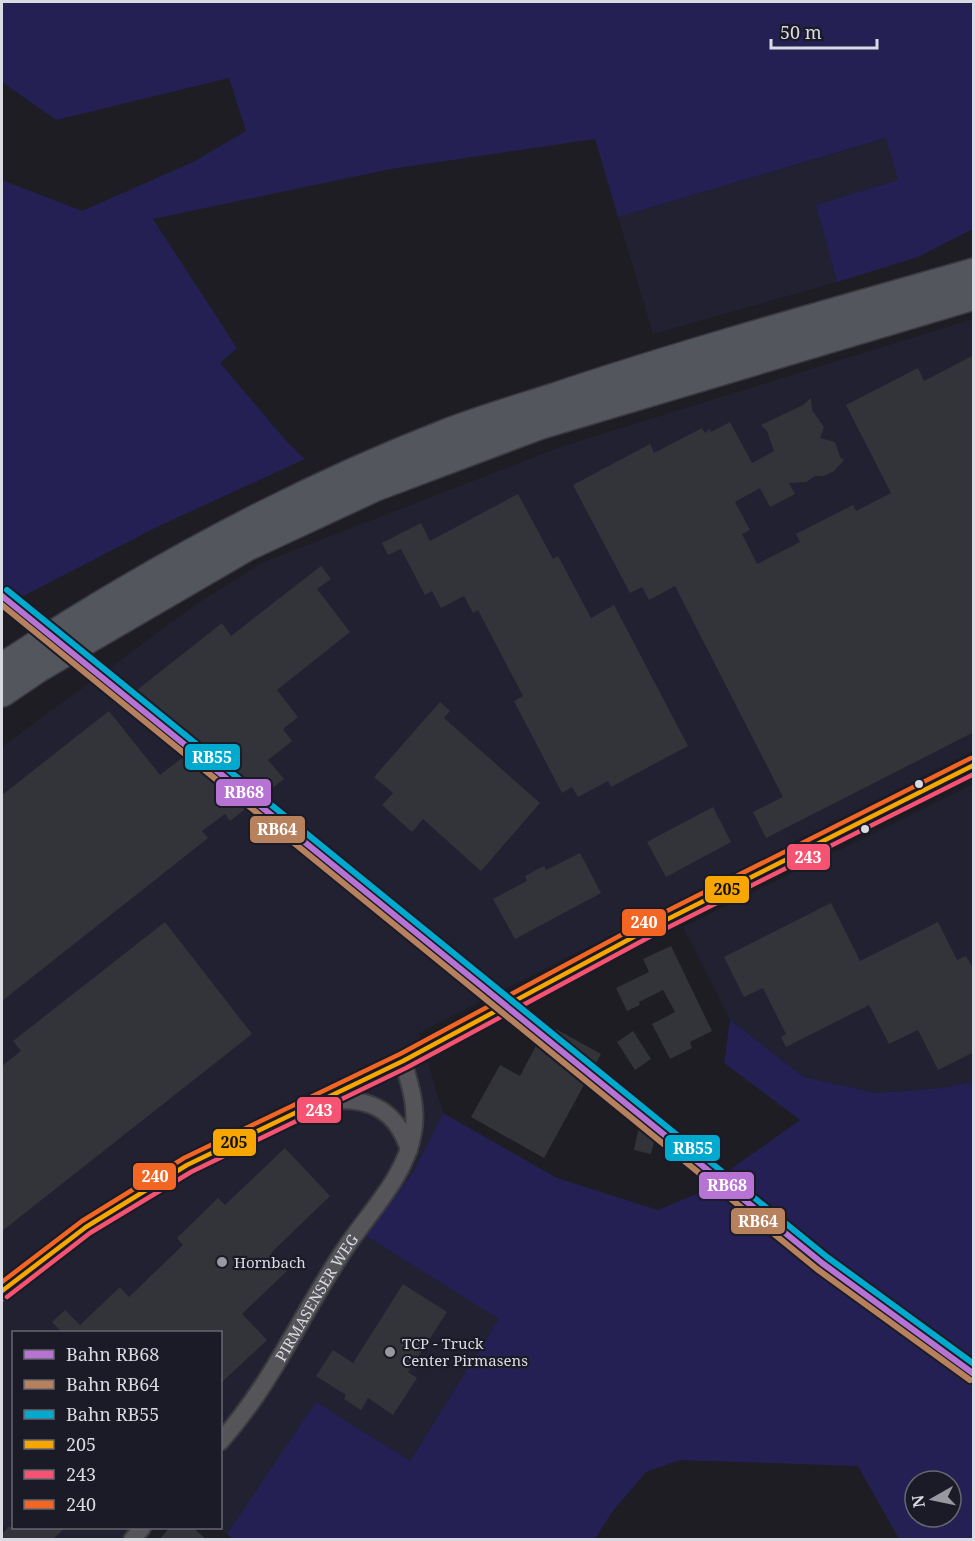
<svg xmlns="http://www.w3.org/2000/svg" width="975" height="1541" font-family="'Noto Serif',serif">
<rect width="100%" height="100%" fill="#1d1d23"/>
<path fill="#212132" d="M887,138l11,42 -82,25 21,77 -184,52 -35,-117z
M973,319v432l-554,282 24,80 -29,58 -48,64 134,83 -90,143 -94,-58 -89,131 -8,-6 1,-196h-206v196h118l-10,11 -106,1 -14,-16v-777l195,-143 64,-41 302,-117z
M973,784v298l-31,6 -67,5 -71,-16 -74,-57 -47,-93z"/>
<path fill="#242053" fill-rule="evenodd" d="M2,2h971v227l-55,28 -81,25 -21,-77 82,-25 -12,-42 -268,79 -23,-78 -204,30 -238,50 84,129 -17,15 68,80 17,16 -148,68 -155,80v-427l80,31 111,-49 53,-31 -17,-53 -173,42 -54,-38z
M730,1020l74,57 71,16 67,-5 31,-6v457h-74l-41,-73 -178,-6 -34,12 -34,40 -17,27 -361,1 -7,-6 89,-132 94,59 89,-142 -134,-84 49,-64 29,-58 114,65 101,32 38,-16 104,-74 -76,-57zM915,1481h36v36h-36z"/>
<path fill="#333439" d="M974,355v377l-208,106 -13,-26 30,-15 -108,-211 -26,14 -7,-13 -12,6 -57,-108 77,-41 4,9 48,-25 3,5 5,-4 1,3 19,-10 22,41 22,-12 -7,-20 -6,-6 42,-20 8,-7 1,12 12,17 -4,11 15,4 5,15 4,3 -10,11 -10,5h-9l-9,6 -17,1 6,11 -25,13 -10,-19 -25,14 15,28 -8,4 15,30 43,-22 -4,-8 57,-29 3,6 35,-18 -45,-88 72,-37 6,13z
M518,494l35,65 5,-3 33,62 23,-13 74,141 -77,41 -3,-6 -30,16 -6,-10 -10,6 -48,-92 9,-5 -45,-86 -5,3 -9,-17 -23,12 -9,-17 -7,4 -24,-46 -13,6 -6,-12 39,-20 9,18z
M321,566l10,13 -14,10 33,43 -73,58 21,27 -15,12 9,12 -24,19 16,19 -54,42 -5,-7 -23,17 6,7 -206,163v-206l107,-84 51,64 22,-17 -50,-64 90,-71 9,13z
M440,702l10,9 -6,7 96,85 -59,68 -58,-52 -11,13 -30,-27 11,-12 -19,-16z
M713,807l18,35 -65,35 -19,-35z
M580,853l21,40 -86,46 -22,-40 34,-18 -2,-5 19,-10 2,4z
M831,903l29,58 78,-39 19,38 9,-4 8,14v82l-36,18 -20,-40 -29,14 -20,-39 -83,42 -5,-10 5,-3 -23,-46 -19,9 -20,-40z
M165,922l87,112 -250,197v-165l19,-15 -8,-10z
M671,946l41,85 -22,11 2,6 -22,11 -18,-35 23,-12 -12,-22 -24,12 1,3 -13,6 -11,-23 33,-16 -6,-13z
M556,1029l45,25 -57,104 -73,-41 29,-52 20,11 18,-34 8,5z
M633,1031l18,28 -16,11 -18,-28z
M642,1113l18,4 -9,37 -17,-4z
M285,1148l45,48 -59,57 16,18 -45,43 25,26 -47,44v-52h-158l-10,-10 13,-12 15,15 40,-38 9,10 54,-52 -6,-7 41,-40 7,7z
M403,1284l44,28 -39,60 9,6 -24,37 -25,-17 -7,12 -17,-11 2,-4 -30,-19 17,-26 20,13z
M8,1527h58l-13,12h-51v-5z
M170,1527h22l14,12h-46z"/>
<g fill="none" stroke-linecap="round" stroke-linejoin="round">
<defs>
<g id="minor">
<path d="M324,1101c41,-5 72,6 85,49"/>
<path id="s1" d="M220,1442c51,-57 78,-121 119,-184 24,-40 66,-78 74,-125 5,-24 -3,-49 -10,-72"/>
<path d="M132,1540l10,-12"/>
</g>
<path id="tertiary" d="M2,1291l84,-64 101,-62 216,-104 249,-134 322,-162"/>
<path id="trunk" d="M2,667c140,-92 287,-173 444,-234 36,-14 74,-25 111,-37 137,-46 277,-84 417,-124
M2,693l37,-25 208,-121 129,-60 165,-62 433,-129"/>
</defs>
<use href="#minor" stroke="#3a3a3f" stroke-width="20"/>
<use href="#tertiary" stroke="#3a3a3f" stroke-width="22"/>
<use href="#trunk" stroke="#3a3a3f" stroke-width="30"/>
<use href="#minor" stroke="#545459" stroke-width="16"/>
<use href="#tertiary" stroke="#545459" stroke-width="20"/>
<use href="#trunk" stroke="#54565e" stroke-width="27"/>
<defs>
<path id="bus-1" d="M2,1291l84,-64 101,-62 216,-104 249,-134 322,-162"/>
<path id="bus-2" d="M7,1297l83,-64 101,-61 215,-104 249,-134 319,-160"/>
<path id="bus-3" d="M2,1282l80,-61 102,-63 216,-104 249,-134 322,-162"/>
</defs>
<use href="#bus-1" stroke="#1a1b26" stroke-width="9"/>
<use href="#bus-2" stroke="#1a1b26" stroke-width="9"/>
<use href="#bus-3" stroke="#1a1b26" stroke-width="9"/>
<use href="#bus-1" stroke="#f7a600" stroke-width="4.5"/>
<use href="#bus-2" stroke="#f65372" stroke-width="4.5"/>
<use href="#bus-3" stroke="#f26522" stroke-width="4.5"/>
<defs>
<path id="rail-1" d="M2,596l820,667 152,111"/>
<path id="rail-2" d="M2,605l815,664 153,111"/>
<path id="rail-3" d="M7,590l820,667 147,107"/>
</defs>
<use href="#rail-1" stroke="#1a1b26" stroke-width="10"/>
<use href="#rail-2" stroke="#1a1b26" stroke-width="10"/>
<use href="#rail-3" stroke="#1a1b26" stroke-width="10"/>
<use href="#rail-1" stroke="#b673d3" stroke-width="6"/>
<use href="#rail-2" stroke="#b6815c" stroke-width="6"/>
<use href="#rail-3" stroke="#00a9ce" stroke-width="6"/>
</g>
<g fill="#dadae3" stroke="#1a1b26" stroke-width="2">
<circle cx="919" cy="784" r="5"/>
<circle cx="865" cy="829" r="5"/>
</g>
<g fill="#9898a0" stroke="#1a1b26" stroke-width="2">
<circle cx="222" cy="1262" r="6"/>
<circle cx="390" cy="1352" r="6"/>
</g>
<g text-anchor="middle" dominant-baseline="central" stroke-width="4.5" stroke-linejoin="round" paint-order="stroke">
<g font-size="15" fill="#dadae3" stroke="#1a1b26" text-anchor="start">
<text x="234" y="1262">Hornbach</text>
<text x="402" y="1343">TCP - Truck<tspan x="402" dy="17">Center Pirmasens</tspan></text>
</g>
<g font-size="15" fill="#dadae3" stroke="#1a1b26">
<text stroke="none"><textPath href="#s1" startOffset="174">PIRMASENSER WEG</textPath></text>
</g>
</g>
<g stroke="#1a1b26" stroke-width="2">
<rect x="184" y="743" width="57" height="28" rx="6" fill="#00a9ce"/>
<rect x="215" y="778" width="57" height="29" rx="6" fill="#b673d3"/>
<rect x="249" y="815" width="57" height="29" rx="6" fill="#b6815c"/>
<rect x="786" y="843" width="45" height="28" rx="6" fill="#f65372"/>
<rect x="704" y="875" width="46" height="29" rx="6" fill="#f7a600"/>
<rect x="621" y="908" width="46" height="29" rx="6" fill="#f26522"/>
<rect x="296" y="1096" width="46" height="28" rx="6" fill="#f65372"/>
<rect x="212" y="1128" width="45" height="29" rx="6" fill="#f7a600"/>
<rect x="664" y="1134" width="57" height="28" rx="6" fill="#00a9ce"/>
<rect x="132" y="1162" width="45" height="29" rx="6" fill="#f26522"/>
<rect x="698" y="1171" width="57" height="29" rx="6" fill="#b673d3"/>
<rect x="730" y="1207" width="56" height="28" rx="6" fill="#b6815c"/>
</g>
<g font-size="16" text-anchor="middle" font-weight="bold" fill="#fff">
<text x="212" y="763">RB55</text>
<text x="244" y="798">RB68</text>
<text x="277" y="835">RB64</text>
<text x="808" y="863">243</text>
<text x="644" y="928">240</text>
<text x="319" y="1116">243</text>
<text x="693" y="1154">RB55</text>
<text x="155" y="1182">240</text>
<text x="727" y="1191">RB68</text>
<text x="758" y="1227">RB64</text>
</g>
<g font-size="16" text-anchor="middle" font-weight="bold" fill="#111">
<text x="727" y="895">205</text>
<text x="234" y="1148">205</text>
</g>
<rect width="975" height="1541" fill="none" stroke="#dadae3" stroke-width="6"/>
<rect x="12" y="1331" width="210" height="198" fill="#1a1b26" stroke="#676772" stroke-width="1.5"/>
<rect x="24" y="1350" width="30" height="9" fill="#b673d3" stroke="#676772" stroke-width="1.5"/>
<text x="66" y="1361" font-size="18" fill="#dadae3">Bahn RB68</text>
<rect x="24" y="1380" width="30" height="9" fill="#b6815c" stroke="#676772" stroke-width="1.5"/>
<text x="66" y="1391" font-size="18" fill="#dadae3">Bahn RB64</text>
<rect x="24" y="1410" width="30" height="9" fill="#00a9ce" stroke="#676772" stroke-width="1.5"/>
<text x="66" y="1421" font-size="18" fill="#dadae3">Bahn RB55</text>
<rect x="24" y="1440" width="30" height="9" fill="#f7a600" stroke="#676772" stroke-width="1.5"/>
<text x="66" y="1451" font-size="18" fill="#dadae3">205</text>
<rect x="24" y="1470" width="30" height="9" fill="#f65372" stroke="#676772" stroke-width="1.5"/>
<text x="66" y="1481" font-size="18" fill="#dadae3">243</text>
<rect x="24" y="1500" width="30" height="9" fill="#f26522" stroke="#676772" stroke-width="1.5"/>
<text x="66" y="1511" font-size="18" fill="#dadae3">240</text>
<g transform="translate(933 1499) rotate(261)"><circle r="28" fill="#1a1b26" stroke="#676772" stroke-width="1.5"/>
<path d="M0-4.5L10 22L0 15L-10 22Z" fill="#9898a0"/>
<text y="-9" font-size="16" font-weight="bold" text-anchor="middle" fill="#dadae3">N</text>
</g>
<path d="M771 39v9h106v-9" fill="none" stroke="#dadae3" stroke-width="3"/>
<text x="780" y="39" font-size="18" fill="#dadae3" stroke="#1a1b26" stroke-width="4.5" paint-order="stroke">50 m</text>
</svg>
